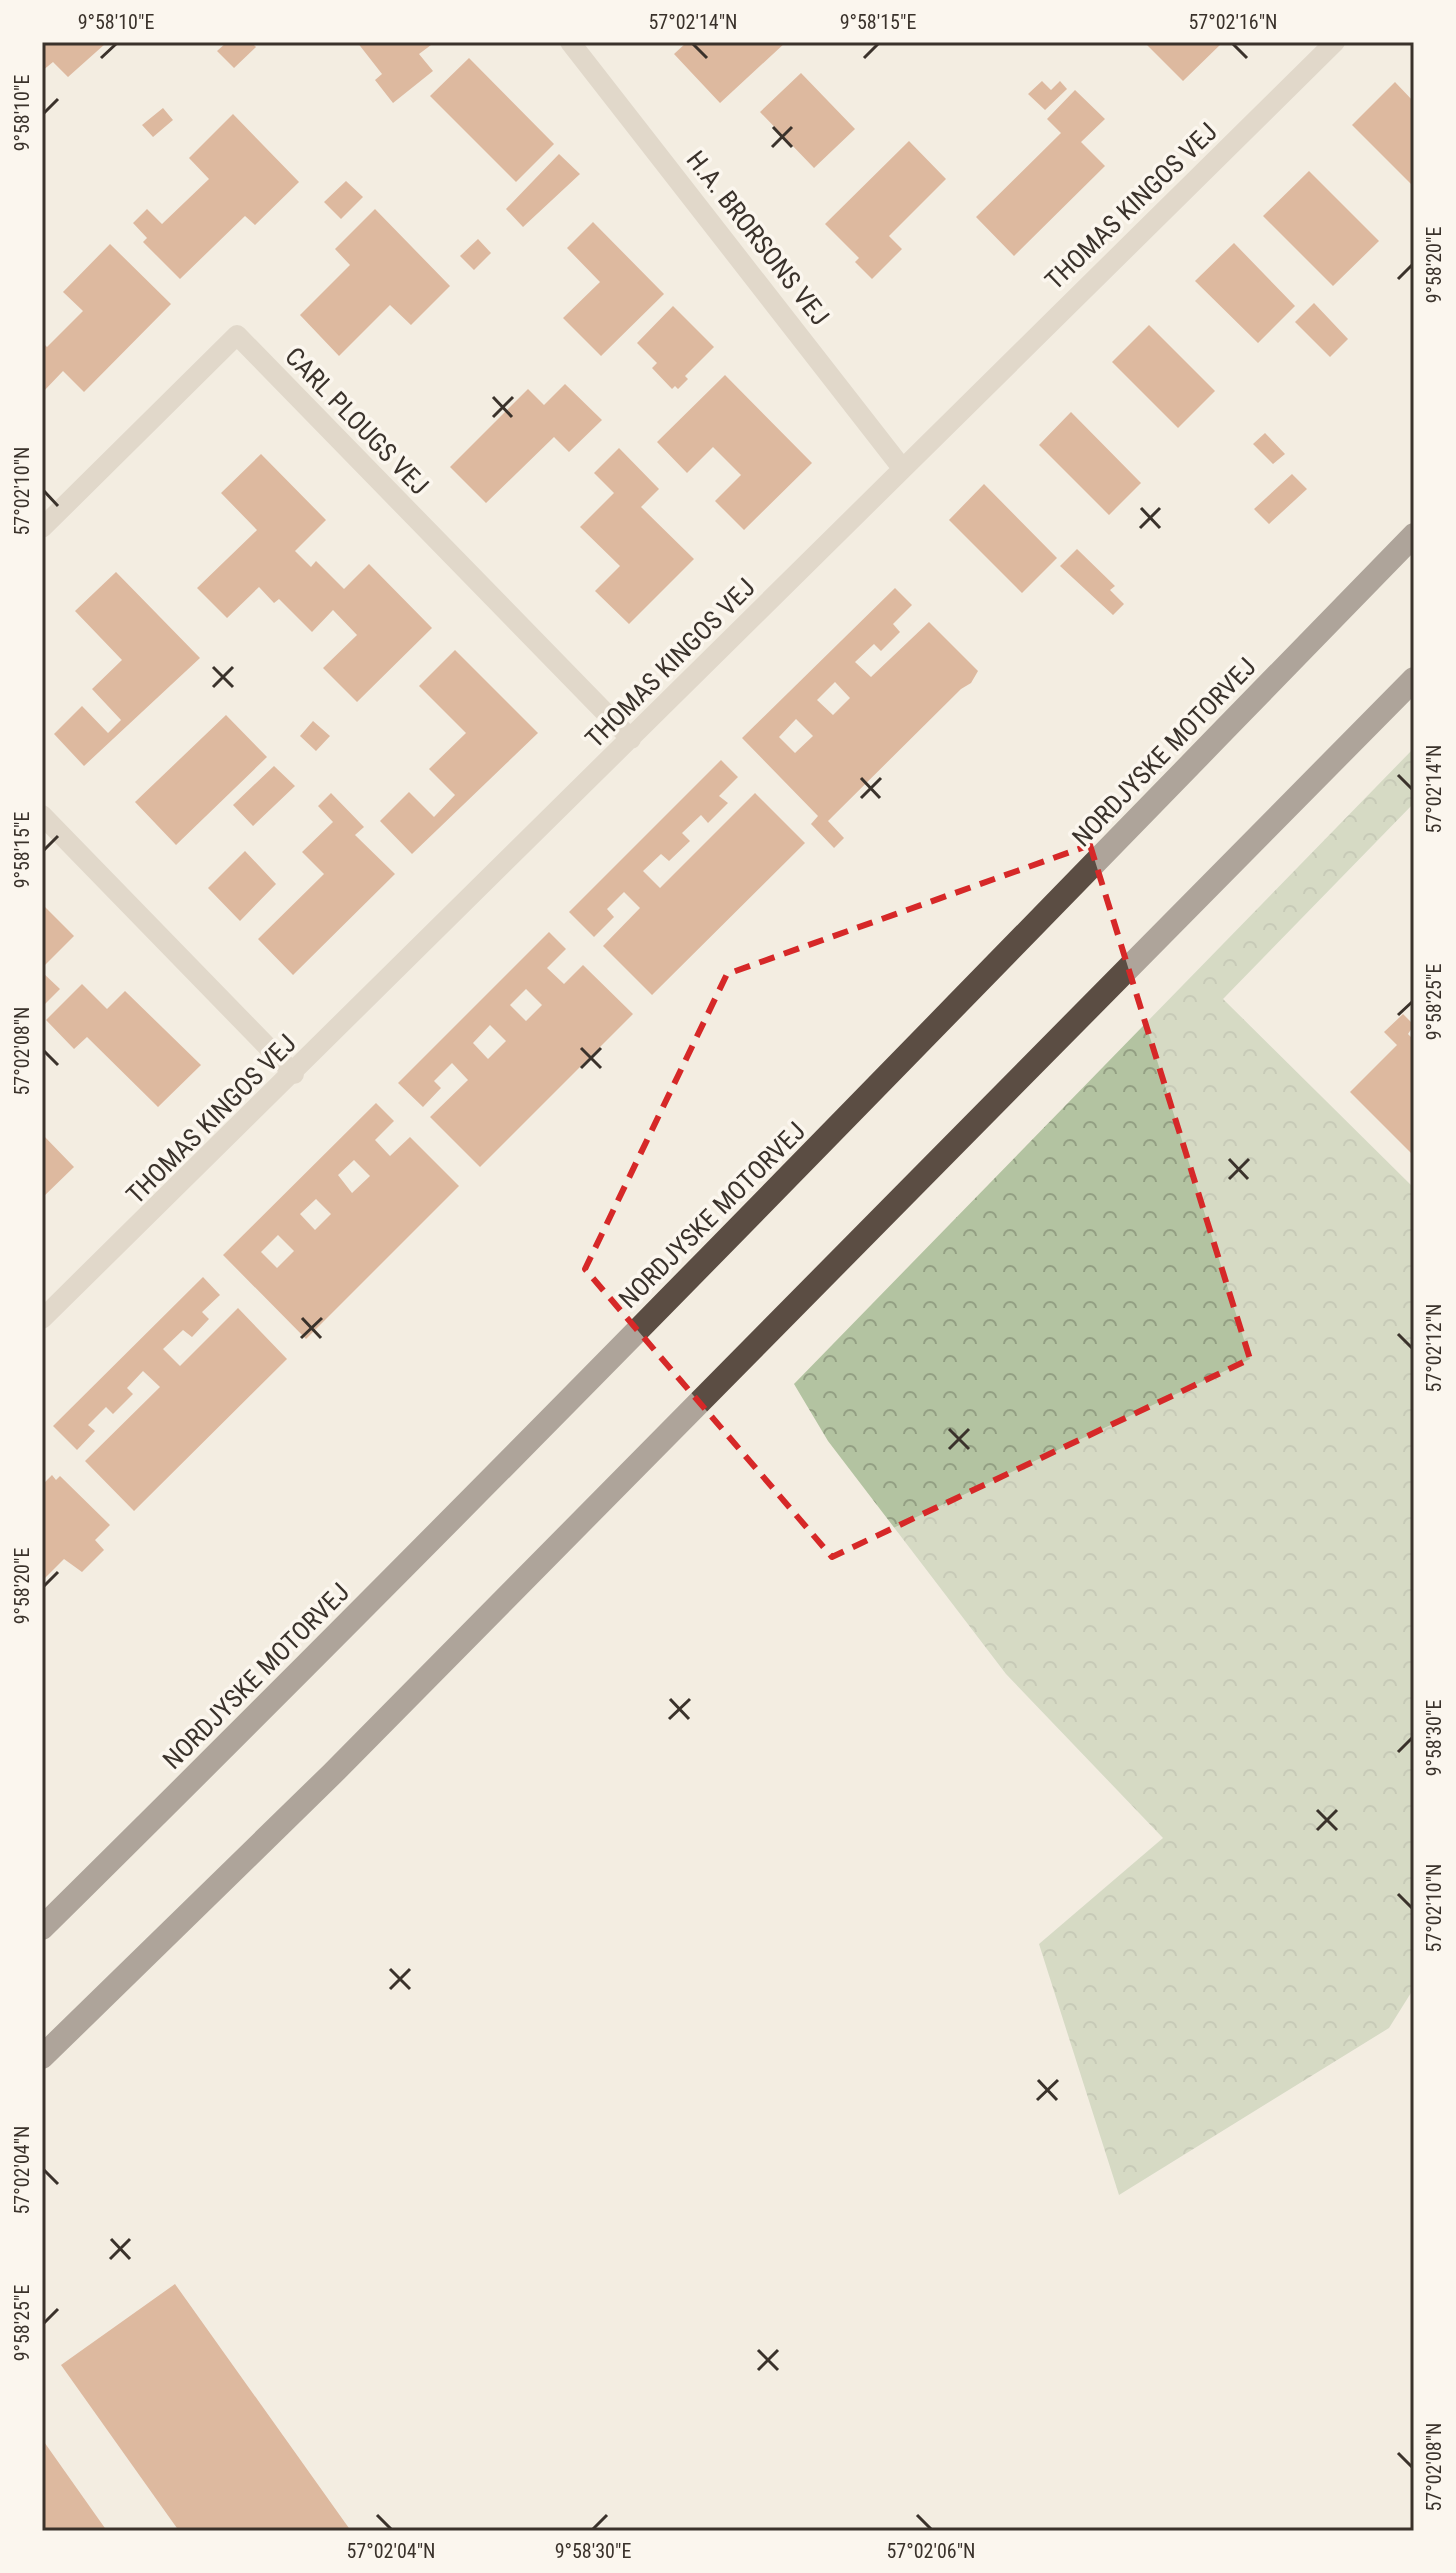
<svg xmlns="http://www.w3.org/2000/svg" width="1456" height="2573" font-family="'Roboto Condensed',sans-serif">
<defs>
<pattern id="forest-crowns" width="20" height="18" patternUnits="userSpaceOnUse" patternTransform="scale(2)"><rect width="20" height="18" fill="#b3c3a1"/><path d="M2 6a3 3 0 1 1 6 0M12 15a3 3 0 1 1 6 0" fill="none" stroke="#939f83"/></pattern>
</defs>
<rect width="100%" height="100%" fill="#f3ede1"/>
<path fill="url(#forest-crowns)" d="M1414,748v55l-191,196 191,189v800l-25,40 -270,167 -80,-251 124,-106 -157,-164 -178,-233 -34,-57z"/>
<path fill="#c47a4f" fill-rule="evenodd" d="M42,42h61l2,2 -37,33 -15,-15 -11,9z
M227,42h24l5,5 -22,21 -17,-17z
M357,42h78l-16,12 14,17 -40,32 -18,-23 7,-6z
M687,42h99l-66,61 -46,-49z
M1144,42h79l-40,39z
M469,58l85,86 -38,38 -86,-86z
M801,73l54,56 -41,39 -54,-56z
M1042,81l9,9 9,-9 7,8 -22,21 -17,-16z
M1395,82l19,20v85l-62,-62z
M1075,90l30,29 -24,23 24,24 -91,90 -38,-39 85,-84 -14,-14z
M163,108l10,12 -20,17 -11,-12z
M233,114l66,68 -44,43 -10,-9 -65,63 -37,-37 4,-4 -14,-15 14,-14 15,15 47,-45 -20,-21z
M909,141l37,38 -57,57 13,13 -30,30 -17,-17 4,-4 -34,-34z
M559,154l21,20 -57,53 -17,-18z
M1309,171l70,70 -46,45 -70,-70z
M346,181l17,16 -22,22 -17,-17z
M375,209l75,77 -39,39 -21,-20 -51,51 -39,-41 50,-50 -15,-16z
M593,222l71,72 -63,62 -38,-38 37,-36 -33,-34z
M478,239l13,14 -17,17 -14,-14z
M1234,243l61,63 -37,37 -63,-62z
M110,244l61,60 -87,88 -21,-21 -21,22v-51l5,5 36,-36 -20,-19z
M1314,303l34,36 -18,18 -35,-35z
M673,306l41,41 -29,29 3,3 -10,10 -3,-3 -3,3 -20,-21 5,-5 -20,-20z
M1149,325l66,66 -37,37 -66,-66z
M725,375l87,88 -68,67 -29,-29 26,-26 -28,-28 -26,26 -30,-31z
M565,384l37,36 -33,32 -15,-15 -68,66 -36,-36 78,-78 16,16z
M1071,412l70,71 -32,32 -70,-70z
M1265,433l20,21 -12,10 -20,-20z
M619,448l40,41 -18,18 53,52 -65,65 -34,-33 25,-25 -40,-39 34,-34 -20,-20z
M261,454l65,66 -31,31 16,16 5,-6 28,28 25,-25 63,64 -75,74 -34,-34 34,-33 -24,-25 -21,22 -33,-33 -5,4 -15,-16 -32,31 -30,-30 60,-58 -36,-37z
M1292,474l15,15 -38,35 -15,-15z
M984,484l73,74 -35,35 -73,-73z
M1077,549l38,37 -5,4 14,14 -11,11 -53,-49z
M116,572l84,86 -116,108 -30,-32 28,-28 26,27 13,-13 -29,-31 30,-29 -47,-49z
M895,588l17,17 -19,19 7,8 -19,19 -7,-7 -19,18 16,15 58,-55 49,49 -7,12 -10,6 -133,132 16,17 -10,10 -23,-24 7,-8 -76,-78zM835,682l15,16 -17,17 -16,-15zM796,719l17,17 -18,17 -16,-16z
M455,650l83,83 -126,121 -32,-33 29,-29 25,25 21,-22 -26,-26 37,-36 -47,-47z
M226,715l41,42 -91,88 -41,-43z
M313,721l17,15 -14,15 -16,-15z
M721,760l17,17 -19,19 9,7 -20,20 -7,-8 -19,18 8,8 -21,20 -8,-7 -18,17 17,17 95,-95 50,50 -153,152 -49,-49 37,-38 -16,-16 -17,17 7,8 -20,20 -25,-25z
M274,766l21,20 -42,40 -20,-21z
M331,793l33,34 -9,8 40,39 -102,101 -35,-36 66,-65 -22,-22 31,-30 -15,-16z
M245,851l31,33 -36,37 -32,-33z
M42,904l32,32 -32,32z
M549,932l17,17 -19,19 17,16 19,-19 50,49 -153,153 -50,-50 38,-37 -16,-17 -18,18 7,7 -18,19 -25,-24zM526,989l16,16 -16,16 -16,-16zM490,1025l16,16 -18,18 -15,-16z
M42,972l18,17 -18,18z
M82,984l25,25 18,-18 76,74 -43,42 -71,-70 -13,12 -28,-29z
M1403,1014l11,11 -6,9 6,6v116l-64,-64 47,-47 -13,-13z
M376,1103l18,18 -19,19 15,16 20,-19 49,49 -153,153 -83,-84zM354,1160l16,16 -18,17 -14,-18zM316,1199l15,15 -16,16 -15,-16zM278,1235l16,16 -17,17 -16,-16z
M42,1134l32,33 -32,31z
M203,1277l17,18 -18,17 7,7 -17,18 -9,-7 -20,19 17,17 58,-58 49,51 -153,152 -49,-50 75,-74 -17,-16 -16,17 6,6 -20,20 -7,-7 -18,18 7,6 -18,19 -24,-24z
M52,1475l4,5 4,-4 50,49 -15,15 9,10 -22,22 -18,-13 -22,22v-96z
M175,2284l176,247h-172l-118,-166z
M42,2439l65,92h-65z"/>
<g fill="none" stroke-linecap="round" stroke-linejoin="round">
<path stroke="#ccbfad" stroke-width="20" d="M570,42l332,426
M42,528l195,-193 394,404
M42,815l252,259
M42,1319l1293,-1277"/>
<path stroke="#5b4d43" stroke-width="24" d="M42,1928c464,-458 917,-926 1372,-1393
M42,2057l290,-283 1082,-1095"/>
</g>
<path d="M0 0H1456V2573H0ZM1090,845l160,514 -418,198 -247,-288 142,-295z" fill="#f3ede1" fill-opacity=".55" fill-rule="evenodd"/>
<path fill="none" stroke="#d62828" stroke-width="6" stroke-dasharray="16 10" stroke-linejoin="round" d="M1090,845l160,514 -418,198 -247,-288 142,-295z"/>
<path fill="none" stroke="#3a322b" stroke-width="3" d="M693,44l14,14M1233,44l14,14M101,58l15,-14M864,58l14,-14M44,113l14,-14M773,127l19,20M772,147l20,-20M1398,279l14,-14M493,397l19,20M493,417l20,-20M44,491l14,15M1141,508l19,20M1140,528l20,-20M213,667l20,20M213,687l20,-20M1398,775l14,14M861,778l19,20M861,798l20,-20M44,850l14,-14M1398,1015l14,-13M581,1048l20,20M44,1051l14,14M581,1068l20,-20M1229,1159l19,20M1229,1179l20,-20M302,1318l19,20M1398,1334l14,14M301,1338l21,-20M949,1429l20,20M949,1449l20,-20M44,1586l14,-14M670,1699l19,20M669,1719l21,-20M1398,1752l14,-14M1317,1810l20,20M1317,1830l20,-20M1398,1894l14,14M390,1969l20,20M390,1989l20,-20M1038,2080l19,20M1037,2100l21,-20M44,2170l14,14M111,2239l19,20M110,2259l20,-20M44,2323l14,-14M758,2350l20,20M758,2370l20,-20M1398,2453l14,14M377,2515l14,14M917,2515l14,14M593,2529l14,-14"/>
<g text-anchor="middle" dominant-baseline="central" stroke-width="7" stroke-linejoin="round" paint-order="stroke">
<g font-size="26" fill="#3a322b" stroke="#fbf6ee">
<text transform="translate(1131 206) rotate(-44)">THOMAS KINGOS VEJ</text>
<text transform="translate(758 238) rotate(52)">H.A. BRORSONS VEJ</text>
<text transform="translate(357 421) rotate(46)">CARL PLOUGS VEJ</text>
<text transform="translate(670 663) rotate(-45)">THOMAS KINGOS VEJ</text>
<text transform="translate(1164 752) rotate(-46)">NORDJYSKE MOTORVEJ</text>
<text transform="translate(211 1119) rotate(-45)">THOMAS KINGOS VEJ</text>
<text transform="translate(712 1215) rotate(-45)">NORDJYSKE MOTORVEJ</text>
<text transform="translate(256 1676) rotate(-45)">NORDJYSKE MOTORVEJ</text>
</g>
</g>
<rect width="1456" height="2573" fill="none" stroke="#fbf6ee" stroke-width="88"/>
<rect x="44" y="44" width="1368" height="2485" fill="none" stroke="#3a322b" stroke-width="3"/>
<g font-size="20" text-anchor="middle" fill="#3a322b">
<text x="116" y="29">9°58'10"E</text>
<text x="693" y="29">57°02'14"N</text>
<text x="878" y="29">9°58'15"E</text>
<text x="1233" y="29">57°02'16"N</text>
<text transform="translate(22 113) rotate(-90)" y="7">9°58'10"E</text>
<text transform="translate(1434 265) rotate(-90)" y="7">9°58'20"E</text>
<text transform="translate(22 491) rotate(-90)" y="7">57°02'10"N</text>
<text transform="translate(1434 789) rotate(-90)" y="7">57°02'14"N</text>
<text transform="translate(22 850) rotate(-90)" y="7">9°58'15"E</text>
<text transform="translate(1434 1002) rotate(-90)" y="7">9°58'25"E</text>
<text transform="translate(22 1051) rotate(-90)" y="7">57°02'08"N</text>
<text transform="translate(1434 1348) rotate(-90)" y="7">57°02'12"N</text>
<text transform="translate(22 1586) rotate(-90)" y="7">9°58'20"E</text>
<text transform="translate(1434 1738) rotate(-90)" y="7">9°58'30"E</text>
<text transform="translate(1434 1908) rotate(-90)" y="7">57°02'10"N</text>
<text transform="translate(22 2170) rotate(-90)" y="7">57°02'04"N</text>
<text transform="translate(22 2323) rotate(-90)" y="7">9°58'25"E</text>
<text transform="translate(1434 2467) rotate(-90)" y="7">57°02'08"N</text>
<text x="391" y="2558">57°02'04"N</text>
<text x="593" y="2558">9°58'30"E</text>
<text x="931" y="2558">57°02'06"N</text>
</g>
</svg>
